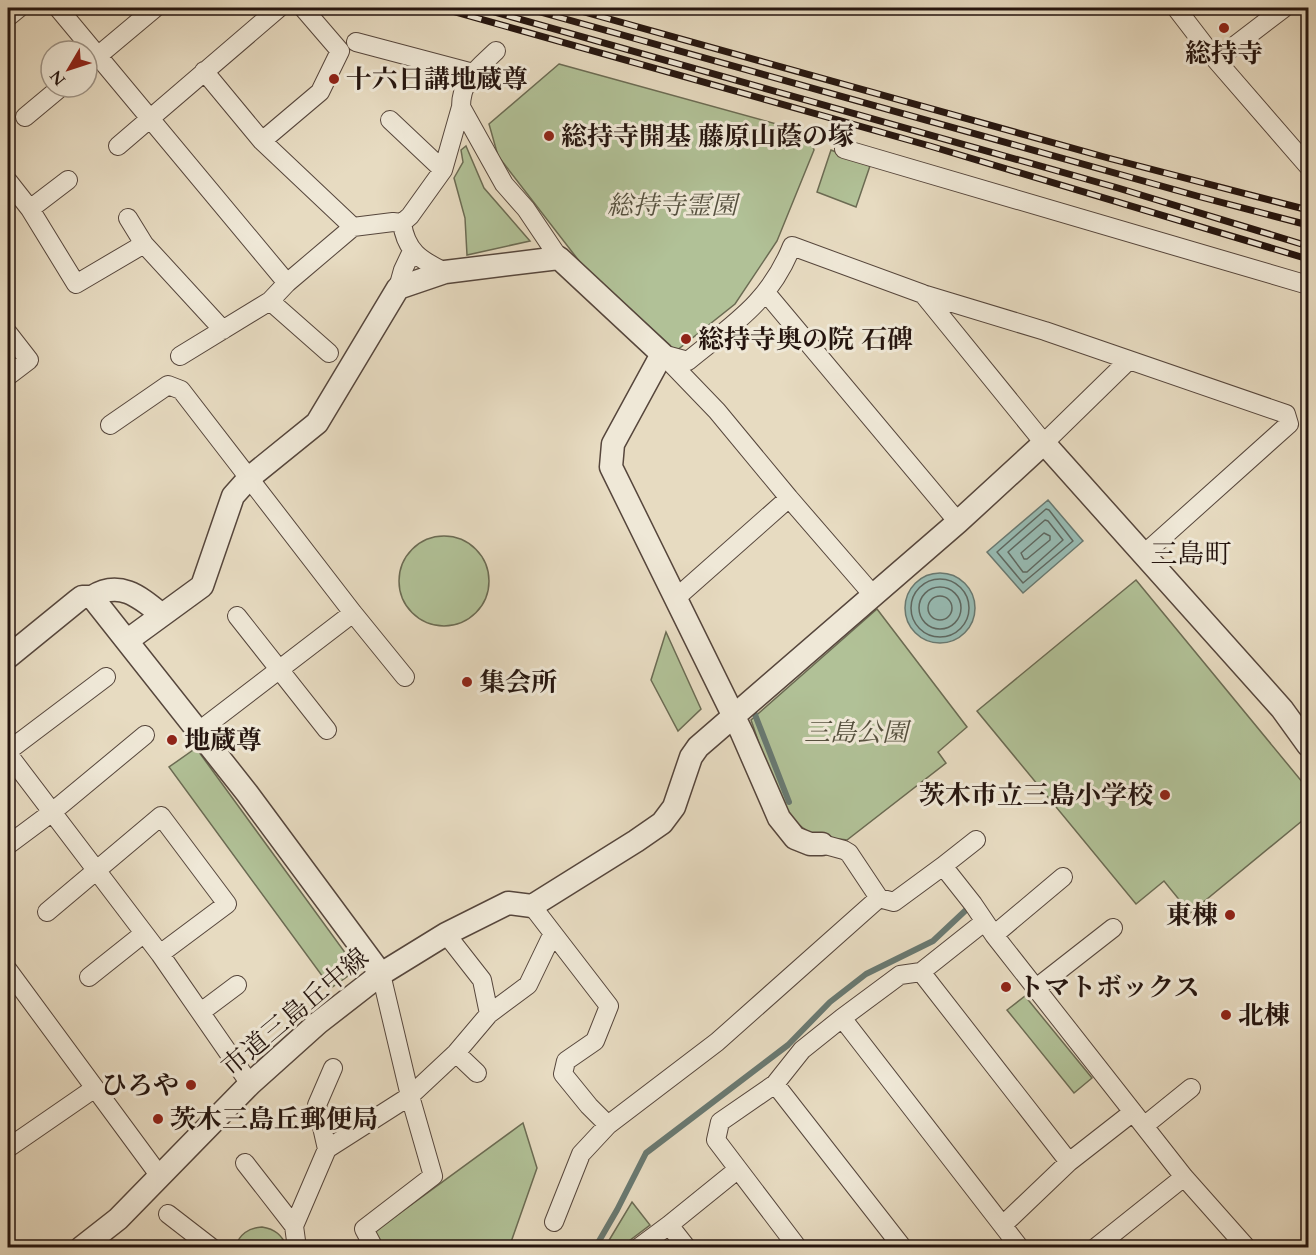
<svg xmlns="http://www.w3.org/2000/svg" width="1316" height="1255" font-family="Cardo,'Noto Serif JP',serif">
<rect width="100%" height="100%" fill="#e7dbc1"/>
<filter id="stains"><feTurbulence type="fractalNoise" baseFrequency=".00333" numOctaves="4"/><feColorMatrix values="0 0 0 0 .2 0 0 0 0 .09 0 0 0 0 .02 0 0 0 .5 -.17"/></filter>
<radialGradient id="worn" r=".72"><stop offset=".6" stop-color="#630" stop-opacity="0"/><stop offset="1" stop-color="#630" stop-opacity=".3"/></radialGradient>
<path fill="#b1c197" stroke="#6b6b53" stroke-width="1.5" d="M559,64l250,69 5,17 -37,91 -42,63 -59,47 -93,-85 -85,-110 -9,-32z
M466,146l18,42 46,53 -63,14 -2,-37 -11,-40 9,-16 -2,-12z
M831,150l39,16 -14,41 -39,-15z
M399 581a45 45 0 1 1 90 0a45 45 0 1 1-90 0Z
M1136,580l172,209v27l-118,97 -26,-32 -28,23 -159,-193z
M877,609l90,118 -29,25 8,11 -99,77c-14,-2 -29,-2 -41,-10 -28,-17 -44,-80 -55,-110z
M666,632l35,77 -23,22 -27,-51z
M196,748l153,210 2,16 -20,14 -162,-221z
M1025,996l67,82 -18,15 -67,-83z
M523,1123l14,45 -27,77 3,2h-130l-9,-15z
M632,1202l18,23 -29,22h-9l-4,-5z
M262,1227c13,2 20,8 25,20h-52c5,-13 13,-19 27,-20z"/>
<path fill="#97bbb3" stroke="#697971" stroke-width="1.5" d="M1048,500l35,41 -60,52 -36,-41z
M905 608a35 35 0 1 1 70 0a35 35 0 1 1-70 0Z"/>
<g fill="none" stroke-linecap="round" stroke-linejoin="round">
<path stroke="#5e6861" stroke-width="1.5" d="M1046,509l3,1 24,31 -50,42 -26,-31z
M1045,520l3,1 15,19 -36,32h-4l-15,-20z
M1044,533l6,3v4l-23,19h-3l-3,-6z
M911 608a29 29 0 1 1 58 0a29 29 0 1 1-58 0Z
M919 608a21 21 0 1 1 42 0a21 21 0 1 1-42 0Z
M928 608a12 12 0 1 1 24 0a12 12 0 1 1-24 0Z"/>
<path stroke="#697971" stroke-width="6" d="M754,712l35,90
M595,1248l22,-38 29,-57 142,-108 42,-43 36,-28 67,-33 33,-31"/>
<defs>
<path id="minor" d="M58,8l229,275
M1176,8l40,52 92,106
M8,17l11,-9
M356,42l117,31
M496,51c-19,18 -35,29 -35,56l43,77 22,25 33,49
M1216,60l68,-52
M87,65l68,-57
M204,71l58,70 91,86
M25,117l36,-30
M390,120l53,50
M262,141l58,-49 20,-41 -37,-43
M118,146l161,-138
M844,149l464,136
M8,181l22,28 46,75 68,-40 79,86
M30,209l38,-29
M128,218l16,26
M445,272c-25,-12 -39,-21 -43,-49l8,-7 33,-46 18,-63
M398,288l5,-18 9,-19
M767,294l191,228
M923,294l121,149 85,-83
M270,301l59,52
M8,333l21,27 -21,16
M662,354l26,7c45,-37 81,-58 104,-115l131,48 122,37 241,83 3,10 -145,130
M180,356l90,-55 17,-18 66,-56 40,-5 9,1
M664,356l53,55 72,87 84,97
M110,425l58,-40 13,5 172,223 52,64
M676,598l113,-100
M237,616l90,114
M199,731l154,-118
M8,751l98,-74
M8,754l152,200 90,130
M822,844l22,6 5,3 30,45 15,4 49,-36 30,38 21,31 190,242 63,71
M8,845l43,-32 94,-78
M943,866l33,-26
M532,906l77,100 -14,35 -29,20 -3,13 26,32 19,19 109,-83 162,-144
M47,912l114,-96 66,88 -67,50
M446,934l36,46 7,34
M994,935l69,-58
M8,970l151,205
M921,972l148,190
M89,977l54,-43
M1035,989l78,-61
M201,1012l36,-27
M842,1018l178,230
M456,1053l21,20
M775,1084l128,164
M1144,1126l47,-38
M8,1148l87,-60
M327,1149l-10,-44 16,-37
M245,1163l49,63
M168,1214l44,34
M554,1222l27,-68 27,-29
M1003,1225l66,-63 64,-50
M297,1248l-3,-22 33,-77 83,-53 46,-43 33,-39 39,-29 25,-52
M374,1248l-10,-19 69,-53 -23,-80 -29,-122
M638,1248l31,-23
M687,1248l-18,-23 68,-55
M798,1248l-82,-108 4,-18 55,-38 27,-34 40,-32 58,-43 21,-3 63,-50
M1095,1248l89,-71"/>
<path id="tertiary" d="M92,597c28,-18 49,1 70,18
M128,640l74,-54 31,-90 16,-18 68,-55 81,-135 47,-16 114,-14 103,96 -49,90 -2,23 131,266 37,85 16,20 15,6h12
M8,657l70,-57 4,-3h10l155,196 134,181
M81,1248l37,-29 132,-135 68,-61 63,-49 65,-40 62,-31 24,3 104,-65 26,-18 12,-16 17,-50 7,-10 260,-225 86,-79 238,266 26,36"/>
</defs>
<use href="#minor" stroke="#56463c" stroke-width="20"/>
<use href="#tertiary" stroke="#56463c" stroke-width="25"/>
<use href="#minor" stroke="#efe8d7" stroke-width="18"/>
<use href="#tertiary" stroke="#efe8d7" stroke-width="22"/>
<defs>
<path id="rail" d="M441,8l489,138 378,113
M480,8l638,180 190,58
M526,8l671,188 111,29
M570,8l538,150 200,52"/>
</defs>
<use href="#rail" stroke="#25150f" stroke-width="7"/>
<use href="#rail" stroke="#efe8d7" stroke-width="4.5" stroke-dasharray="14" stroke-linecap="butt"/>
</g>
<g fill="#8f2418" stroke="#efe8d7" stroke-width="2">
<circle cx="1224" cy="28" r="6"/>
<circle cx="334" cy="79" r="6"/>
<circle cx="549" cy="136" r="6"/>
<circle cx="686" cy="339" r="6"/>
<circle cx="467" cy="682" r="6"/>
<circle cx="172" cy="740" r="6"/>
<circle cx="1165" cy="795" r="6"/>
<circle cx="1230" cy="915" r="6"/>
<circle cx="1006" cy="987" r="6"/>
<circle cx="1226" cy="1015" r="6"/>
<circle cx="191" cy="1085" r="6"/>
<circle cx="158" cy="1119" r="6"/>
</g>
<g text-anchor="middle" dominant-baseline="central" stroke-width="6" stroke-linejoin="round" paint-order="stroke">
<g font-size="26" font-weight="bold" fill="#25150f" stroke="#efe8d7" text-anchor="start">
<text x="1224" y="53" text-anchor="middle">総持寺</text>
<text x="346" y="79">十六日講地蔵尊</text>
<text x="561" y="136">総持寺開基 藤原山蔭の塚</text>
<text x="698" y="339">総持寺奥の院 石碑</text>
<text x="479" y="682">集会所</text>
<text x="184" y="740">地蔵尊</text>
<text x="1153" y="795" text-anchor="end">茨木市立三島小学校</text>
<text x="1218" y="915" text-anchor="end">東棟</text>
<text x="1018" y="987">トマトボックス</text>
<text x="1238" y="1015">北棟</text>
<text x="179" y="1085" text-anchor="end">ひろや</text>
<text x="170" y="1119">茨木三島丘郵便局</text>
</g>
<g font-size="26" font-style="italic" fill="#56513f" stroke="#efe8d7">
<text x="672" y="205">総持寺霊園</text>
<text x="856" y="732">三島公園</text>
</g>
<g font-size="26" fill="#25150f" stroke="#efe8d7">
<text transform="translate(295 1012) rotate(-40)">市道三島丘中線</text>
</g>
<g font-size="27" fill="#25150f" stroke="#efe8d7">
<text x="1191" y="554">三島町</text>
</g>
</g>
<rect width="1316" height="1255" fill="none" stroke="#e7dbc1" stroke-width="30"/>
<rect x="9" y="9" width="1298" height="1237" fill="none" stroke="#25150f" stroke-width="3"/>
<rect x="15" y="15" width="1286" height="1225" fill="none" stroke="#25150f" stroke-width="1.5"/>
<g transform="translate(69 69) rotate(231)"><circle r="28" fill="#efe8d7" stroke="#9e9487" stroke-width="1.5"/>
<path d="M0-4.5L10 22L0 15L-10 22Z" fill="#8f2418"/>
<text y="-9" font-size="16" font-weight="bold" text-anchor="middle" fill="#25150f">N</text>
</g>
<rect width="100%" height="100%" filter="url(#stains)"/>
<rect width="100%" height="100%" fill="url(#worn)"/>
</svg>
